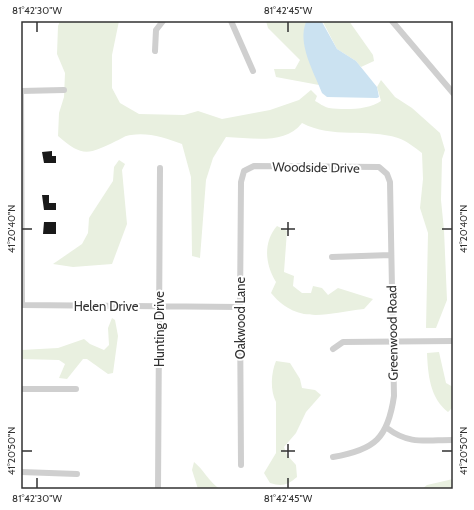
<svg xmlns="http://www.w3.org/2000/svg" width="474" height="510" font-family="Cabin,sans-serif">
<rect width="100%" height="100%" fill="#fff"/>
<path fill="#e9f0e0" d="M60,21h59l-7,34v33l8,15 19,11 45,1 14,-4 24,8 48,-9 29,-10 12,-10 6,6 -2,5c4,2 9,6 14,7 15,2 40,2 52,-7l-4,-14 4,-7 14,17 17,11 28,25 5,17 -3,9 -1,41 3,30 3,70 -11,28h-10l2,-95 -8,-25 3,-29 -1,-26c-8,-6 -15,-12 -24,-15 -31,-10 -66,1 -96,-15 -17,22 -50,15 -76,14l-13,21 -7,22 -6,78 -8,-2 -1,-79 -9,-33c-16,-6 -34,-12 -51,-9 -5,0 -10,4 -15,6 -28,14 -34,16 -58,-5l1,-23 5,-16 1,-24 -8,-19 1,-28z
M266,21h45l-5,1 13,63 -43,-8 -2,-8h21l5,-9 -32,-32z
M315,21h34l24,34 1,6 -13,6 -5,-6 -19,-12 -14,-27z
M119,160l6,4 -3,6 5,54 -15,40 -39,3 -20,-3 29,-20 6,-11 1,-15 24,-37 1,-14z
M277,226l10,5 -3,41 10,4 -1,10 9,7h9l2,-7 9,2 6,7 10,-7 35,11 -9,10c-38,4 -65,17 -93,-16l5,-11c-11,-18 -13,-40 1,-56z
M112,318l3,2 3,16 -5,37 -5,1 -21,-15h-4l-16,20 -8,-1 6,-14 -6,-4 -38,-1v-9l37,-2 26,-9 6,5 14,6 5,-5 -1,-17z
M439,352l7,31 7,4v20l-5,5c-18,-14 -20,-37 -21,-59z
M276,361l14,2 10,16 2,9 13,2 6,5 -15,17 -10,21 -12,14 3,8 9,10 1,12c-9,8 -15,10 -27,6l-6,-10 12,-20v-51c-6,-12 -5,-29 0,-41z
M194,462c10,8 15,20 26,27h-22l-6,-19z
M453,479v10h-31l5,-4z"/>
<path fill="#cbe2f1" d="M315,21l7,1 15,27 19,12 21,26 2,10 -2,1 -50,-1 -5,-4c-8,-21 -25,-49 -16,-71z"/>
<path fill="#191919" d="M52,151v5h4v7h-12l-2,-11z
M42,195h7v8h7v7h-12z
M44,222h12v12h-13z"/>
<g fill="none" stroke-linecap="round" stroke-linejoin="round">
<path stroke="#cfcfcf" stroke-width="6" d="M231,21l22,50
M392,21l61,72
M155,51l1,-21 7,-9
M21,91l1,214
M21,91l43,-1
M332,257l59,-2
M21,305l219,2
M333,349l10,-7 110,-1
M21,389h55
M387,428c22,17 39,12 66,12
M241,465l-1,-158 1,-125 3,-11 10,-5 125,1 8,7 3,8 4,214c-6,42 -19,54 -61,61
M21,472l56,2
M158,489l2,-321"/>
</g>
<path fill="none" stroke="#323232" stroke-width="1.5" d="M37,22v10M288,22v10M288,222v14M22,229h10M281,229h14M442,229h10M288,444v14M22,451h10M281,451h14M442,451h10M37,478v10M288,478v10"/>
<g text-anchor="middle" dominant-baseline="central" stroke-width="4" stroke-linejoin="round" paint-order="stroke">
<g font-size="13" fill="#323232" stroke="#fff">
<text transform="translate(316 167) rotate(1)">Woodside Drive</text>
<text x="106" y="306">Helen Drive</text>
<text transform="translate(240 318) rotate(-90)">Oakwood Lane</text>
<text transform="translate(159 329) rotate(-90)">Hunting Drive</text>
<text transform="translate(392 333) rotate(-91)">Greenwood Road</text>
</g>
</g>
<rect width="474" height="510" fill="none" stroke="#ffffff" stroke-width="44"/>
<rect x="22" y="22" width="430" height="466" fill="none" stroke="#323232" stroke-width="1.5"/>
<g font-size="10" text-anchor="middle" fill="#323232">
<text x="37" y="14">81°42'30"W</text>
<text x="288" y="14">81°42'45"W</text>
<text transform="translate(463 229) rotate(-90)" y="4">41°20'40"N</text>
<text transform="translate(11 229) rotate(-90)" y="4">41°20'40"N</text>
<text transform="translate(463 451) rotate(-90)" y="4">41°20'50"N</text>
<text transform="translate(11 451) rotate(-90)" y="4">41°20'50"N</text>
<text x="37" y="502">81°42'30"W</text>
<text x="288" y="502">81°42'45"W</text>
</g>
</svg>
